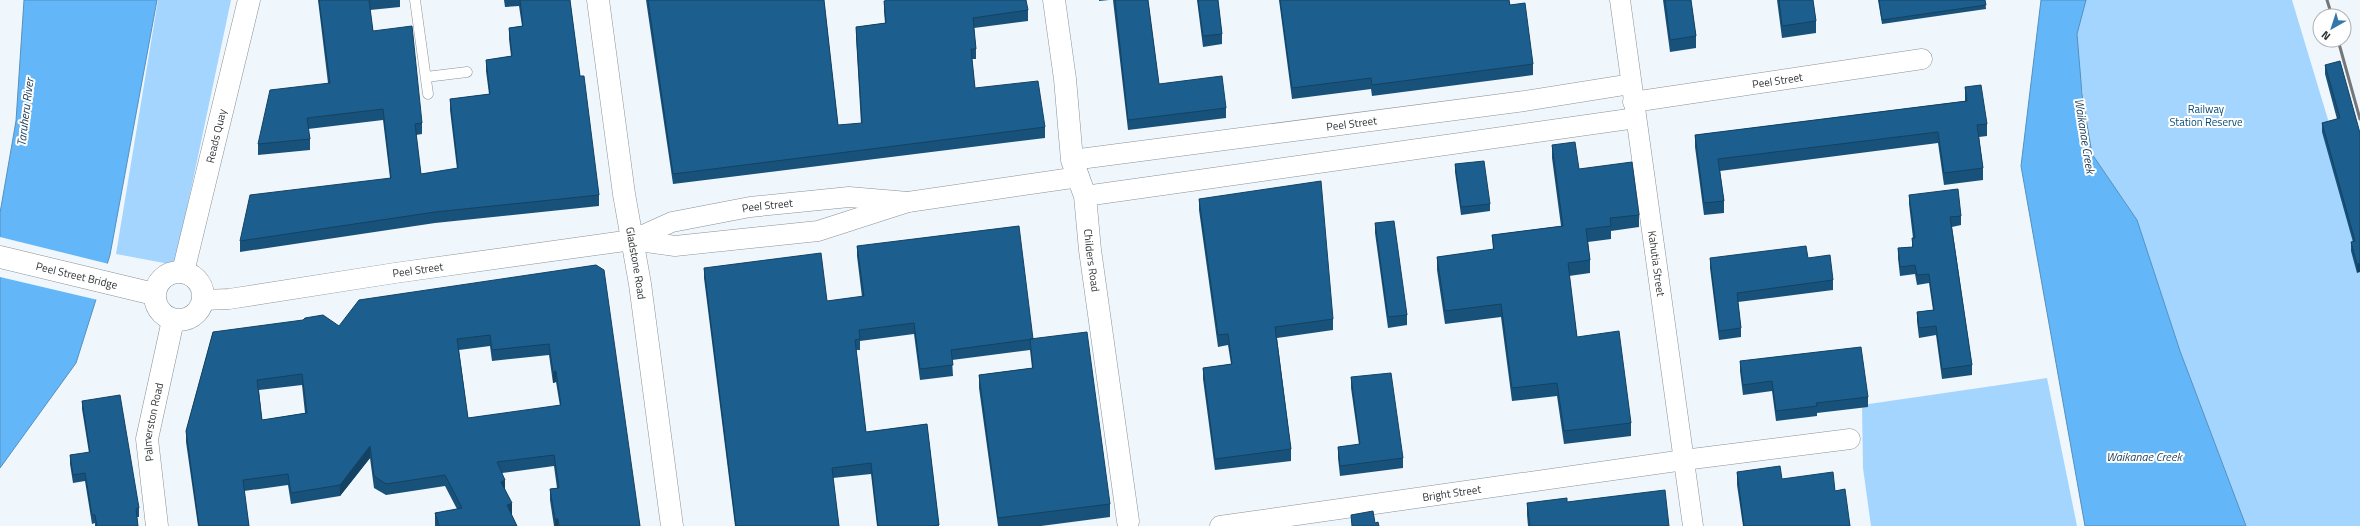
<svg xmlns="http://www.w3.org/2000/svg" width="2360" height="526" font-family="'Titillium Web',sans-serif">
<rect width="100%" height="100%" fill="#eff6fc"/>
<path fill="#a4d5fe" d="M158,0h73l-56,265 -59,-11z
M2083,0h209l68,226v300h-114l-66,-175 -43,-131 -45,-66 -19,-124z
M2047,378l30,148h-206l-8,-58 -1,-63z"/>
<path fill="#63b7f8" stroke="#5490be" d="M24,0h133l-47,255 -34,108 -76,105v-255l16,-92z
M2041,0h45l-9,34 5,60 10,60 45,66 43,131 66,175h-161l-64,-360z"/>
<path fill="#eff6fc" d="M0,237l109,27 -11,36 -98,-23z"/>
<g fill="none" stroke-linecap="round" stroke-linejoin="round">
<defs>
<path id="lane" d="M415,0l13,94
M426,77l41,-5"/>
<g id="street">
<path id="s1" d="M1620,0l73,526"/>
<path id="s2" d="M1633,102l289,-43"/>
<path id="s3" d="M1072,160l453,-59 106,-17"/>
<path d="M1085,196l551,-78"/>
<path d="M632,240l43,6 143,-15 90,-29 171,-25"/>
<path id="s4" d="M203,300l26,-1 166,-26 237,-33 40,-18 78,-15 99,-10 59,5"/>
<path id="s5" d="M1220,526l464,-66 166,-21"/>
</g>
<g id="secondary">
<path id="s6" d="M598,0l26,194 16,90 32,242"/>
<path id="s7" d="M1054,0l11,79 7,81 13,36 5,54 38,271"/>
<path id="s8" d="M0,257l154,37"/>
<circle cx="179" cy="296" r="24"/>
<path id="s9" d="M183,272l66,-272"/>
<path id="s10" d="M157,526l-10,-87 26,-119"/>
</g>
</defs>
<use href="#lane" stroke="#8b9297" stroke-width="11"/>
<use href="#street" stroke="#8b9297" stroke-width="21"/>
<use href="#secondary" stroke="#8b9297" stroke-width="23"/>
<use href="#lane" stroke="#fff" stroke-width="10"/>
<use href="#street" stroke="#fff" stroke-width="20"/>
<use href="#secondary" stroke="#fff" stroke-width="22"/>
<path stroke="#73777b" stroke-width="3" d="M2327,0l5,16
M2338,40l22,79"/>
</g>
<path fill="#18527a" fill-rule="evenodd" d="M318,0h82v7l-30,3 3,21 49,92v11l-6,1 5,39 36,-5 -7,-59v-11l39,-5 -3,-23v-11l25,-4 -2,-17v-11l13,-2 -3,-20 -14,1 -1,-7h66l10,76 19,119v11l-164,17 -195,29v-11l150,-63 -7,-58 -75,9 2,10v11l-52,5v-11l70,-61z
M646,0h178l14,125 23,-1 -5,-87v-10l29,-4 -1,-12v-10l144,9v11l-54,7 2,21v10h-4l3,29 70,39v11l-372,46z
M1099,0h10l-10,1z
M1113,0h35l11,84 67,24v10l-98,12z
M1197,0h21l4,34v10l-19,3z
M1279,0h230l1,5 23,59v11l-161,21 -1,-7 -79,10z
M1663,0h28l5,36v12l-26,4z
M1777,0h36l3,21v12l-34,5z
M1878,0h107l1,9 -104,15z
M2325,65l35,68 -3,140 -6,-22v-9h2l-31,-110v-9l15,-4 -12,-45z
M1965,87l22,37v12l-8,1 4,31v12l-39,5 -6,-42 -218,28 4,30v12l-20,2 -9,-68v-12l270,-34z
M1552,145l27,24 60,46v12l-28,4v8l-23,3 2,18v13l-21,3 8,61 54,86v13l-67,8 -7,-48 -45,5 -11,-84 -56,7 -8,-54v-13l56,-7 -1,-15 69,-9 -9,-68z
M1455,164l35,40v7l-29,4 -6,-43z
M1909,195l52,21v9l-9,2 20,138v10l-30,4 -6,-44 -17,3 -2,-17v-9l16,-2 -4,-27 -12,2 -2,-11 -15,2 -2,-18v-10l14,-1v-9h1l-4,-34z
M1199,199l134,120v11l-56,8 14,111v12l-76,9 -12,-91v-11l28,-4 -3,-19 -10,2 -19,-137z
M1375,223l32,92v10l-19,3 -13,-95z
M857,246l176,93 77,165v13l-69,9h-43l-19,-138v-13l53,-7 -2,-18 -78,10 1,16 -33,4 -6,-46 -54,7v9h-4l10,82 61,-8 12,102h-62l-6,-52 -38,4 6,48h-104l-31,-248v-10l123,33 35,-4 -5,-41z
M1710,258h98l25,22v10l-95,12 3,26v9l-22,3 -9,-72z
M596,265l44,261h-86l-4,-26v-11l7,-1 -3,-22 -52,7 3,17 6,24 6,12h-82v-13l22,-4 -12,-23 -59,9 -12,-7 -4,-30 -30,38 -49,8 -3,-19 -44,6 5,35h-51l-12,-84v-11l27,-99 126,-6zM490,346l2,15 57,-6 4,28 3,-1 4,24 -92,12 -9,-68zM302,385l3,28 -43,7 -3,-30z
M1740,361l128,36v10l-51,6v3l-41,5 -4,-30 -29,4 -3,-24z
M1351,377l52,81v10l-63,8 -2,-18v-11l21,-2 -8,-57z
M82,401l57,107v9h-2l1,9h-43v-3l-3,1 -7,-43 -12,2 -3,-19v-9l19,-2 -7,-44z
M1737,472l45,7 53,12 15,35h-107l-6,-41z
M1567,502l102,24h-141l-1,-11v-12z"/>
<path fill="#144263" d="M2360,263v9l-3,1v-9z
M556,371v11l-3,1v-11z
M370,446v12l-30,38v-11z
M505,480v11l-4,-9z
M512,503v11l-5,2v-11z
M555,519h3v7h-3z"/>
<path fill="#1c5f8e" stroke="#144263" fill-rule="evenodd" d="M319,0h50l4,31 39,-5 10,97 -7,1 6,50 37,-6 -8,-69 40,-5 -4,-34 26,-4 -3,-28 14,-2 -3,-26h50l10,76h4l15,119 -164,17 -195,29 10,-46 141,-17 -8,-69 -76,9 3,21 -52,5 12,-54 60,-7z
M648,0h176l14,125 24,-2 -6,-96 30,-4 -2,-22 4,-1h138l2,10 -55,8 3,31h-5l4,39 63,-7 7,46 -372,47z
M1115,0h33l11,84 63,-8 4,32 -98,12z
M1198,0h20l4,34 -19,2z
M1280,0h229l1,5 15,-2 8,61 -161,21 -1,-7 -79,10z
M1665,0h26l5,36 -26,4z
M1779,0h34l3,21 -34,5z
M1879,0h106l1,5 -104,15z
M2340,61l20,72v130l-3,1 -6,-22 4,-1 -33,-118 18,-5 -15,-53z
M1981,85l6,39 -10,1 6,43 -39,5 -6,-41 -220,27 6,42 -20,2 -9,-68 272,-34 -2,-14z
M1575,142l4,27 53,-7 7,53 -29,3 1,8 -25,3 4,31 -22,3 9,74 42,-6 12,92 -67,8 -7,-48 -45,5 -11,-84 -56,7 -8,-54 57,-8 -2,-14 71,-9 -11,-81z
M1484,161l6,43 -29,3 -6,-43z
M1321,181l12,138 -58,8 16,122 -76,10 -12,-91 29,-4 -4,-30 -10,1 -19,-136z
M1958,189l3,27 -11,1 22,148 -30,4 -6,-43 -17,2 -2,-16 17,-2 -5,-36 -12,1 -2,-10 -15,2 -2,-19 15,-1 -1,-9h3l-6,-43z
M1394,221l13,94 -19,2 -13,-94z
M1019,226l14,113 -82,11 2,15 -33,4 -6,-46 -55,7 1,9 -5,1 11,92 61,-8 12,101 -9,1h-52l-7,-63 -39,5 7,58h-103l-32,-258 117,-15 6,48 37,-5 -7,-50z
M1806,246l2,12 22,-3 3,25 -96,13 4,35 -22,3 -9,-73z
M596,265l8,5 36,256h-81l-1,-7h-3l-5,-30 9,-1 -5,-33 -57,7 8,18 -4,2 11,21 -5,2 10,21h-78l-4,-13 27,-5 -17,-33 -59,9 -12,-8 -4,-30 -30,39 -49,8 -3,-19 -45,6 6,46h-50l-13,-95 27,-99 90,-12 2,-2 18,-3 16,11 20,-26zM490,335l2,15 57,-6 4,28 3,-1 5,34 -93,13 -11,-79zM302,374l5,39 -45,7 -5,-40z
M1087,332l23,172 -112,14 -19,-143 54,-7 -3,-29z
M1861,347l7,50 -52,6 1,3 -41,5 -4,-30 -29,4 -3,-24z
M1391,373l12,85 -63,8 -2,-19 22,-3 -9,-67z
M120,395l19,113 -3,1 2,17h-41l-2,-11h-3l-7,-42 -12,2 -3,-20 20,-3 -8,-51z
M1780,466l2,13 51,-7 2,19 10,-2 5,37h-106l-7,-54z
M1665,490l4,36h-139l-3,-23 40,-5v4z
M1373,511l2,12 3,-1 1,4h-27l-1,-11z"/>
<g text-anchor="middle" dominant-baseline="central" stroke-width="4" stroke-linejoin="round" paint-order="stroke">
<g font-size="11" fill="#313436" stroke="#fff">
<text stroke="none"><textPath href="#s2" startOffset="146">Peel Street</textPath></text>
<text stroke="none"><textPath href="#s3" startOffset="282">Peel Street</textPath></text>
<text stroke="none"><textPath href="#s9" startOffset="140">Reads Quay</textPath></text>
<text stroke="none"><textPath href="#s4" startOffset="574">Peel Street</textPath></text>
<text stroke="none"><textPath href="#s7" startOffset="264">Childers Road</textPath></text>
<text stroke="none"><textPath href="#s6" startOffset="266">Gladstone Road</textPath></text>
<text stroke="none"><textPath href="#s1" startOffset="266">Kahutia Street</textPath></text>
<text stroke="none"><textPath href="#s4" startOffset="217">Peel Street</textPath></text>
<text stroke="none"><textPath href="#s8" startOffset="79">Peel Street Bridge</textPath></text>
<text stroke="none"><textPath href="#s10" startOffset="105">Palmerston Road</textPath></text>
<text stroke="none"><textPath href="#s5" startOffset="234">Bright Street</textPath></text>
</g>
<g font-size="11" fill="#074a74" stroke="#fff">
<text x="2206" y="109">Railway<tspan x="2206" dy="13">Station Reserve</tspan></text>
</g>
<g font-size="12" font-style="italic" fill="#1f425d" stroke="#fff">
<text transform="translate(25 112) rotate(-83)">Taruheru River</text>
<text transform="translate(2085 136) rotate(81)">Waikanae Creek</text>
<text x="2144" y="456">Waikanae Creek</text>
</g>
</g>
<g transform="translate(2332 28) rotate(219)"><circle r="19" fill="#ffffff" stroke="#adaeaf"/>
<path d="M0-3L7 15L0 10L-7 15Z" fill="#3278ad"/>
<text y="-6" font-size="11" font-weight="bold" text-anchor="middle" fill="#313436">N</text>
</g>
</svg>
